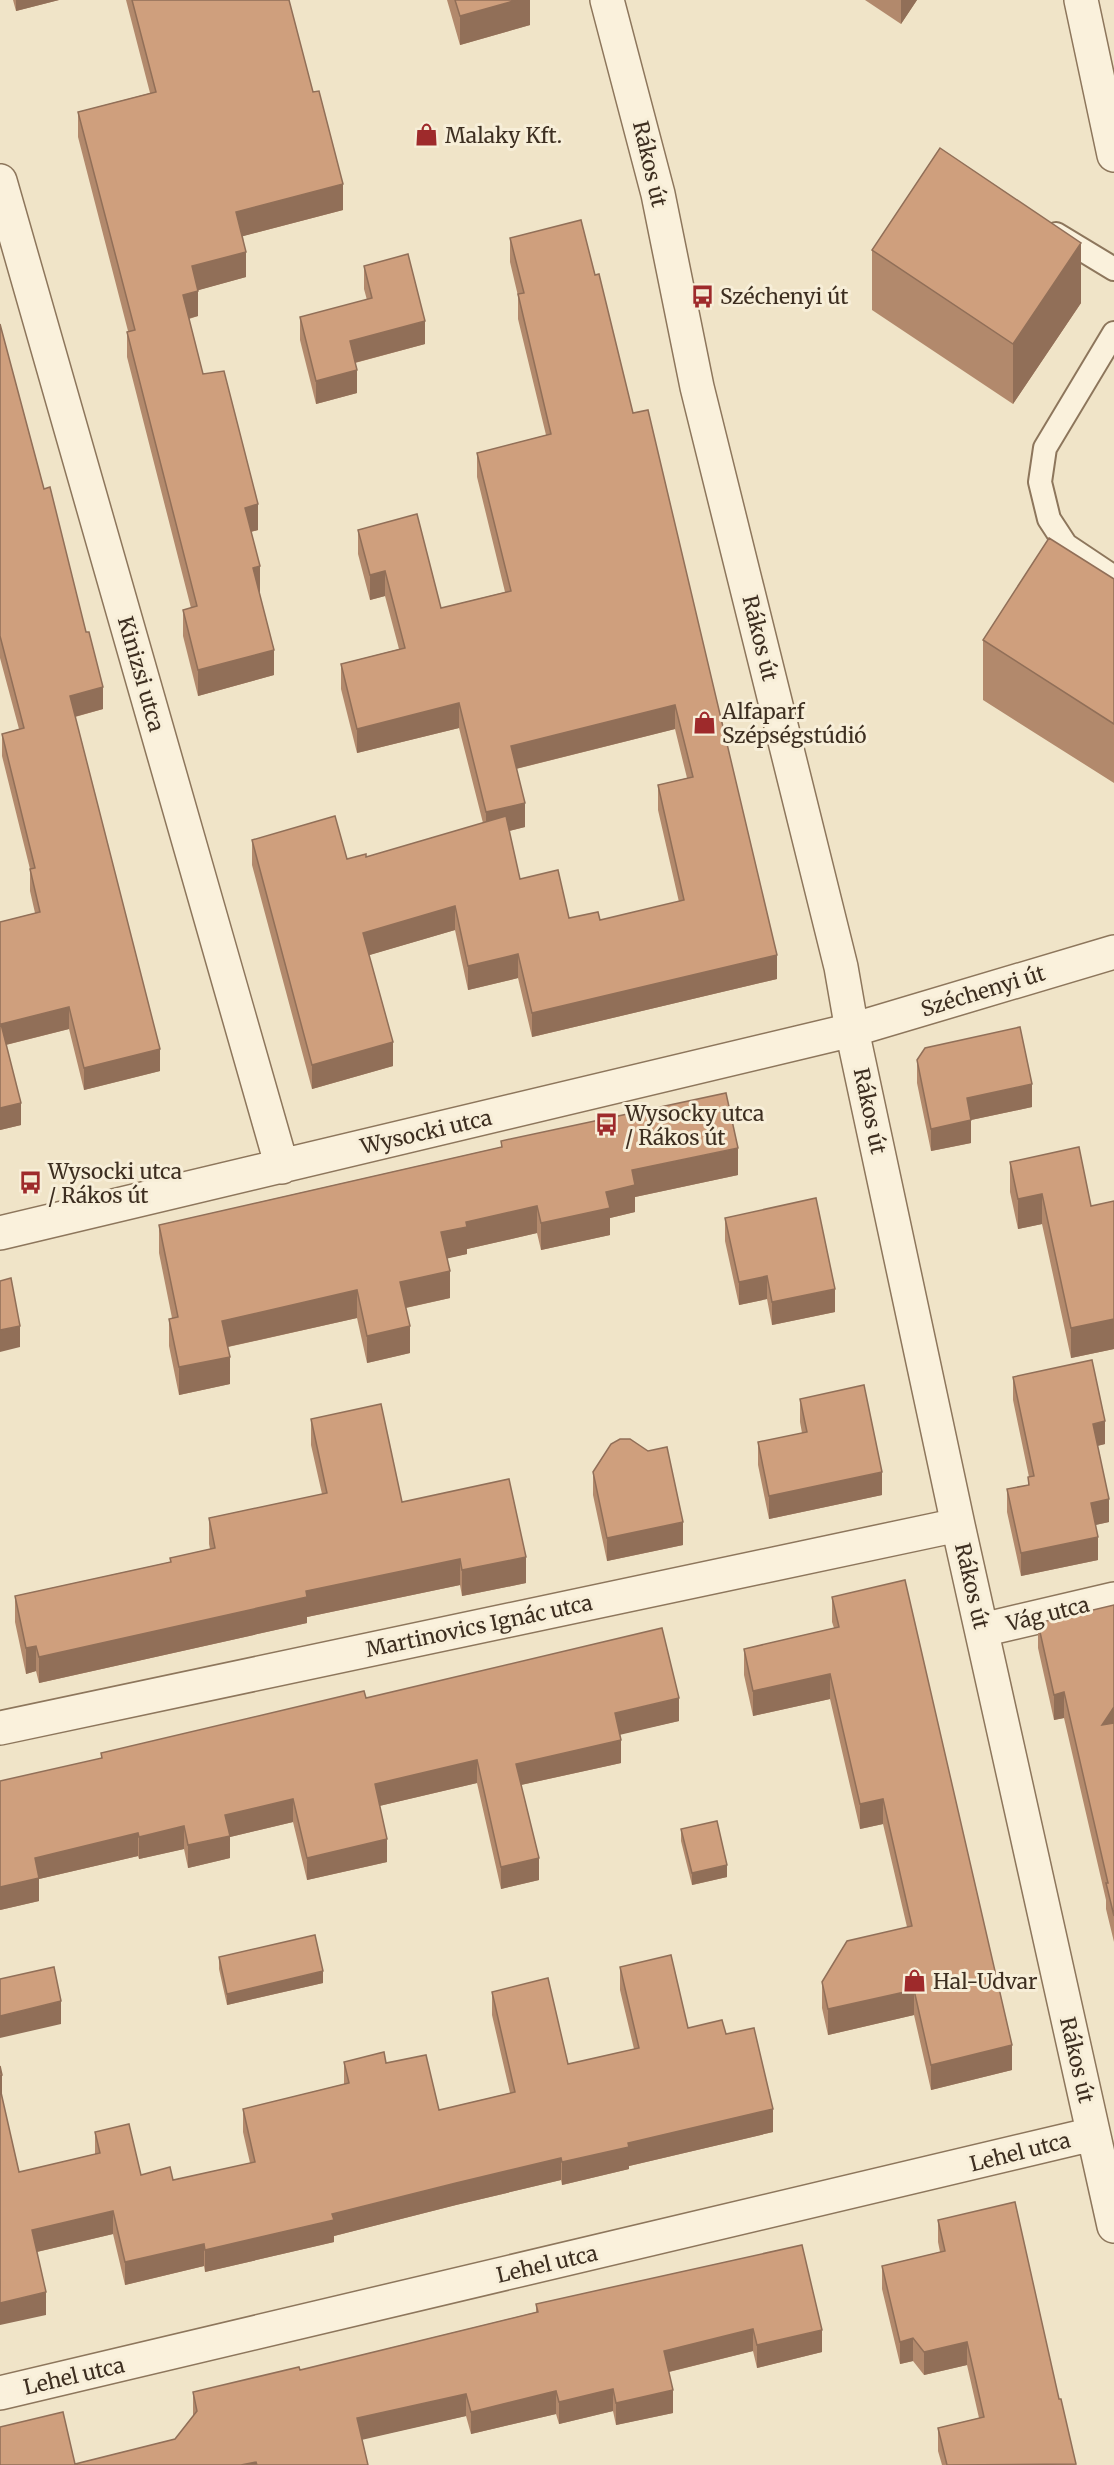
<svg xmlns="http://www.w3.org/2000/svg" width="1114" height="2465" font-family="Merriweather,serif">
<rect width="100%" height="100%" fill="#f0e4c8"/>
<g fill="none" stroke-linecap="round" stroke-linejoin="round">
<defs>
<path id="service" d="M1056,234l58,35
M1114,333l-69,115 -5,34 9,37 17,26 48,32"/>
<path id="minor" d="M1081,0l33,155
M0,181l282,986
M0,1233l852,-203 106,495 156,701
M982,1630l132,-31
M0,1728l958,-203
M0,2393l1093,-259"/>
<path id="tertiary" d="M607,0l51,194 39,193 144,580 11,63 262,-78"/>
</defs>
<use href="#service" stroke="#8d765c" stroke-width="26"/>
<use href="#minor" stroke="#8d765c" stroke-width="36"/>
<use href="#tertiary" stroke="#8d765c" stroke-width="36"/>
<use href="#service" stroke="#faf1dc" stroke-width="22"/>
<use href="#minor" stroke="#faf1dc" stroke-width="33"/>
<use href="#tertiary" stroke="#faf1dc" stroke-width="33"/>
</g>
<path fill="#b2896c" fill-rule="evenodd" d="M13,0h46l-43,11z
M126,0h163l54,210 -100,26 3,41 -48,13v26l-9,3 14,55 55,156 -7,2 8,60 15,83 -76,21 -15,-60v-26l8,-2 -64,-251v-25l1,-1 -50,-194v-25l72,-19z
M447,0h83v25l-70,20z
M865,0h52l-16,24z
M510,238l267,741 -245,58 -14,-59 -50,12 -13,-60 -86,25 24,111 -81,23 -60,-224v-25l95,19 19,-2 117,-34 -24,-95 -102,25 -16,-64v-25l58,-15 -14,-53 -15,4 -12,-46v-24l83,78 64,-16 -28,-115v-24l69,-18 -28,-116v-23l-8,-34zM675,729l12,49 -29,7v25l21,92 -79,18 -31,-2 -49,-39 -11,-48 16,-4 -9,-58z
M872,250l209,53 -68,101 -141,-94z
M364,266l61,78 -70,19 2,30 -41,11 -16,-64v-23l67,-17 -3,-11z
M0,324l103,385 -28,8 85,354 -76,19 -15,-61 -63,16 15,80 -21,5v-208l35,-9 -5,-22v-22l-28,-113v-22l17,-5 -19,-71z
M1114,579v204l-131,-83v-60z
M917,1060l115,47 -61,13v23l-40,8 -14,-68z
M501,1141l237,34 -103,22v15l-25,6v17l-69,15 -4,-17 -70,16v5l-20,4 3,40 -44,10 4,45 -43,10 -10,-45 -129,29 2,37 -51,11 -10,-49v-27l3,-1 -13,-65v-28l342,-78z
M1010,1162l81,44 23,-5v148l-43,9 -29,-134 -24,5 -8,-37z
M725,1218l110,94 -63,13 -5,-26 -28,6 -14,-64z
M1013,1377l92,67 -8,2 12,76 -14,3 3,35 -77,16 -14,-64v-23l21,-4v-8h1l-16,-77z
M800,1399l82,96 -113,24 -11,-54v-23l44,-9 -2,-11z
M311,1419l91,83 124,81 -64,13 -2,-11 -153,32v6l-268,60 -3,-12 -10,3 -11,-52v-26l155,-34v-4l40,-9 -1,-5v-26l113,-24 -11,-49z
M593,1472l90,73 -76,16 -14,-66z
M832,1597l180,473 -81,20 -17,-75 -86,20 -6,-27v-26l85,-55 -24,-103 -23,5 -30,-130 -77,17 -9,-41v-26l90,-21 -2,-6z
M1114,1605v337l-8,-33v-9l-42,-182 -10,2 -16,-72v-25z
M366,1698l313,23 -59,13 1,29 -100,22 18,95 -38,9 -24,-106 -98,23 8,56 -80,18 -14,-58 -63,15v21l-42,10 -4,-19 -45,10 -1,-3 -99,23v22l-39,9 101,-152v-5z
M681,1829l46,48 -35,8 -11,-44z
M219,1957l104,26 -96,22 -8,-36z
M620,1967l68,61 38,6 47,98 -144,34v3l-67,16 -1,-5 -105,25 -122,31v6l-129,30 -1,-6 -79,19 -12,-51 -76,18 9,63 -44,-217 17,74 76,-18v-22l46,43 32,5 77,-17 -7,-31v-23l101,-25v-22l42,1 53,47 71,-17 -18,-78v-23l76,72 66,-15 -14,-59z
M938,2220l121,179 17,66h-134l-4,-14v-23l41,-10 -12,-53 -43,10 -11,-14 -13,3 -18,-75v-23l58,-14 -2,-10z
M802,2245l20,107 -65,16 -4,-17 -84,21 4,41 -57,12 -3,-14 -54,13 -3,-10 -85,20 -5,-18 -104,23 6,26h-368l75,-1 100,-25 18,-23v-24l107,-22 236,-58v-8z"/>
<path fill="#916f58" d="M16,0h43l-43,11z
M517,0h13v25l-70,20v-29z
M901,0h16l-16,24z
M343,184v26l-107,28v-26z
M1081,243v60l-68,101v-60z
M246,252v25l-54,15v-26z
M198,291v25l-15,4v-25z
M425,321v23l-75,20v-23z
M357,370v23l-41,11v-23z
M258,504v26l-13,3v-25z
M260,566v26l-7,1v-25z
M385,571v25l-15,4v-25z
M274,650v25l-76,21v-26z
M103,687v22l-33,9v-22z
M459,703v25l-102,25v-24z
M675,705v24l-164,41v-24z
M525,803v24l-39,10v-25z
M455,906v24l-92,27v-24z
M518,954v24l-50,12v-24z
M777,955v24l-245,58v-24z
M69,1007v22l-68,17v-22z
M393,1042v24l-81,23v-24z
M160,1049v22l-76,19v-22z
M1032,1084v23l-61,13v23l-40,8v-22l36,-31z
M21,1103v22l-21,5v-22z
M738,1148v27l-103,22v15l-25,6v17l-69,15v-27l91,-53z
M1042,1194v30l-24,5v-30z
M537,1206v27l-70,16v5l-26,6v-28l25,-10z
M450,1271v27l-50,11v-27z
M767,1276v23l-28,6v-23z
M835,1289v23l-63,13v-23z
M357,1290v28l-135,30v-27z
M1114,1319v30l-43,9v-30z
M20,1326v21l-20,5v-22z
M410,1326v27l-43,10v-27z
M230,1357v27l-51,11v-28z
M1105,1421v23l-12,3v-23z
M882,1472v23l-113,24v-23z
M1109,1499v23l-18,4v-23z
M683,1522v23l-76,16v-23z
M1098,1537v23l-77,16v-23z
M526,1557v26l-64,13v-26z
M460,1559v26l-153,32v6l-268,60v-26l267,-66z
M36,1646v25l-10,3v-26z
M830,1674v25l-77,17v-25z
M1064,1692v26l-10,2v-25z
M679,1698v23l-64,15v-23z
M1114,1707v25l-12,-7z
M621,1740v23l-105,23v-22z
M477,1760v23l-102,24v-23z
M293,1799v23l-63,15v21l-42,10v-23l37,-30z
M883,1799v25l-23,5v-25z
M184,1826v23l-45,10v-22z
M138,1833v23l-99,23v22l-39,9v-23l35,-29z
M387,1839v23l-80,18v-22z
M539,1858v22l-38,9v-22z
M727,1865v12l-35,8v-12z
M323,1971v12l-96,22v-11z
M914,1990v25l-86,20v-26z
M61,2001v23l-61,14v-22z
M1012,2045v25l-81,20v-25z
M2,2075v23h-2v-22z
M773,2109v23l-144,34v3l-67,16v-23l66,-19z
M561,2158v22l-105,25 -122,31v6l-129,30v-22l127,-36 124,-31z
M113,2211v23l-81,19v-23z
M204,2244v22l-79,19v-23z
M46,2292v23l-46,10v-22z
M753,2329v22l-89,22v-22z
M822,2330v22l-65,16v-23z
M913,2338v23l-13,3v-22z
M967,2342v23l-43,10v-23z
M613,2389v22l-54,13v-22z
M673,2390v23l-57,12v-22z
M556,2391v23l-85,20v-22z
M466,2394v22l-109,25v-23z
M256,2462v3h-15z"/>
<path fill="#cf9f7d" stroke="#916f58" stroke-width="1.5" d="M132,0h157l24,92 6,-1 24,93 -107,28 10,40 -54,14 6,25 -15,4 20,79 21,-3 34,133 -13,4 15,58 -7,2 21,82 -76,20 -15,-60 14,-4 -70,-274 8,-2 -57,-218 78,-20z
M455,0h62l-57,16z
M940,148l141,95 -68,101 -141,-94z
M581,220l14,55 4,-1 34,139 15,-3 129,545 -245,58 -14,-59 -50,12 -13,-60 -92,27 30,109 -81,23 -60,-225 83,-24 12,43 19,-5v3l140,-41 14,63 38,-9 11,48 29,-6 2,8 84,-20 -26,-115 35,-8 -18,-72 -164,41 14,57 -39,9 -27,-109 -102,26 -16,-65 64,-16 -20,-77 -15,4 -12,-45 59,-16 24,94 70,-17 -34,-138 74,-19 -33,-140 6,-1 -14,-55z
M408,254l17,67 -75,20 7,29 -41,11 -16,-64 72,-19 -8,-32z
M0,324l44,165 6,-2 36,145h3l14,55 -33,9 90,353 -76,19 -15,-61 -68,17 20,79 -21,5v-186l40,-10 -10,-43 5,-1 -33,-134 22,-6 -24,-92z
M1049,538l65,41v145l-131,-84z
M1020,1027l12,57 -65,14 4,22 -40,9 -14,-69 8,-12z
M726,1093l12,55 -106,22 3,15 -29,7 4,16 -69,15 -4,-17 -71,16 1,5 -26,5 9,39 -50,11 10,44 -43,10 -10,-46 -135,31 8,36 -51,10 -10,-48 9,-2 -19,-92 343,-78 -1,-6z
M1079,1147l12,59 23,-5v118l-43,9 -29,-134 -24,5 -8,-37z
M816,1198l19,91 -63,13 -5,-26 -28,6 -14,-64z
M11,1278l9,48 -20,4v-49z
M1092,1360l13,61 -12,3 16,75 -18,4 7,34 -77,16 -14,-64 22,-4 -1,-8 6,-1 -21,-99z
M864,1385l18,87 -113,24 -11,-54 49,-10 -7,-33z
M381,1404l21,98 107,-23 17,78 -64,13 -2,-11 -154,32 1,6 -268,60 -3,-11 -10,2 -11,-52 156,-34 -1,-4 45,-10 -6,-30 118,-25 -16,-74z
M620,1439h10l18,12 19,-4 16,75 -76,16 -14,-66 18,-28z
M905,1580l107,465 -81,20 -17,-75 -86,19 -6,-27 25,-41 65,-15 -29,-127 -23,5 -30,-130 -77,17 -9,-42 95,-22 -7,-30z
M1114,1605v102l-12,18 12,-2v193l-8,-33h2l-44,-191 -10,3 -16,-72z
M662,1628l17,70 -64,15 6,27 -105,24 23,94 -38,9 -24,-107 -102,24 12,55 -80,19 -14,-59 -68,16 5,21 -42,9 -4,-19 -45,11 -1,-4 -103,25 4,20 -39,9v-106l102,-23 -1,-5 263,-62 2,7z
M717,1821l10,44 -35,8 -11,-44z
M315,1935l8,36 -96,23 -8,-37z
M671,1955l17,73 34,-8 4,14 28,-6 19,81 -145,34 1,4 -67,15 -1,-4 -105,25 -124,31 2,6 -129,30 -1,-6 -79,18 -12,-51 -81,19 14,62 -46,11v-215l19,84 81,-19 -5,-21 34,-8 12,51 29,-8 3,13 82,-18 -12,-53 106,-26 -5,-21 40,-10 2,11 40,-8 13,55 76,-18 -23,-100 56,-14 20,86 71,-16 -19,-81z
M54,1967l7,34 -61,15v-37z
M0,2066l2,9 -2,1z
M1015,2202l44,197h2l15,65 -129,1 -9,-37 46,-11 -17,-75 -43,10 -11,-14 -13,4 -18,-76 63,-15 -7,-31z
M802,2245l20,85 -65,15 -4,-16 -89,22 9,39 -57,13 -3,-14 -54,13 -3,-11 -85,21 -5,-18 -109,24 11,47h-111l-1,-3 -15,3h-241v-38l63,-15 12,52 100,-25 22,-28 -4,-19 106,-25 1,3 238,-58 -2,-8z"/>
<defs>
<symbol id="shop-bare" viewBox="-9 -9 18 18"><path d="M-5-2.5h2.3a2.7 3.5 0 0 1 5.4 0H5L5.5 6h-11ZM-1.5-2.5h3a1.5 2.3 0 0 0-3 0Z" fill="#9e2a2b" stroke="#f7eed8" stroke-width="2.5" paint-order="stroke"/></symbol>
<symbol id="bus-bare" viewBox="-9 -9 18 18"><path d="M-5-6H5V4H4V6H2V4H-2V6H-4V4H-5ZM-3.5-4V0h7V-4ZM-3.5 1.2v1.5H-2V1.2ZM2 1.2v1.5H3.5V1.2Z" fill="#9e2a2b" stroke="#f7eed8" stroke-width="2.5" paint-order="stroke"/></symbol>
</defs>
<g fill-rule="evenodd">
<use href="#shop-bare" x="410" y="118" width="33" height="33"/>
<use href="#bus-bare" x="686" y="280" width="33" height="33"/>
<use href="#shop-bare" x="688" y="706" width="33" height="33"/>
<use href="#bus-bare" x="590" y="1108" width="33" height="33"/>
<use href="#bus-bare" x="14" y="1166" width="33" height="33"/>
<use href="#shop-bare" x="898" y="1964" width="33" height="33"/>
</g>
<g text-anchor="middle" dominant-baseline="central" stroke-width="6" stroke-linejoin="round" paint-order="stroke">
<g font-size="21" fill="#3d2e20" stroke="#f7eed8" text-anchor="start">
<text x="445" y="135">Malaky Kft.</text>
<text x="720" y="296">Széchenyi út</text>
<text x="722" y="711">Alfaparf<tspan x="722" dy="24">Szépségstúdió</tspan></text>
<text x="625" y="1113">Wysocky utca<tspan x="625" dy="24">/ Rákos út</tspan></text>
<text x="48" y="1171">Wysocki utca<tspan x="48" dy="24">/ Rákos út</tspan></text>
<text x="933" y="1981">Hal-Udvar</text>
</g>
<g font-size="21" fill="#3d2e20" stroke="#f7eed8">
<text transform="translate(650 164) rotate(77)">Rákos út</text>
<text transform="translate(760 638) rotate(76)">Rákos út</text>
<text transform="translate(141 674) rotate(74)">Kinizsi utca</text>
<text transform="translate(983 991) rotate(-17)">Széchenyi út</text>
<text transform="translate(870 1111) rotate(78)">Rákos út</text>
<text transform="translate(426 1132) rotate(-13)">Wysocki utca</text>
<text transform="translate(972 1586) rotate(77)">Rákos út</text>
<text transform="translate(1048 1614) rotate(-14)">Vág utca</text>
<text transform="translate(479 1626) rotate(-12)">Martinovics Ignác utca</text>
<text transform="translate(1077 2060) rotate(77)">Rákos út</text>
<text transform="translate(1020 2152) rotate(-14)">Lehel utca</text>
<text transform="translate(547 2264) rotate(-13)">Lehel utca</text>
<text transform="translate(74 2376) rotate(-13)">Lehel utca</text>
</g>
</g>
</svg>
